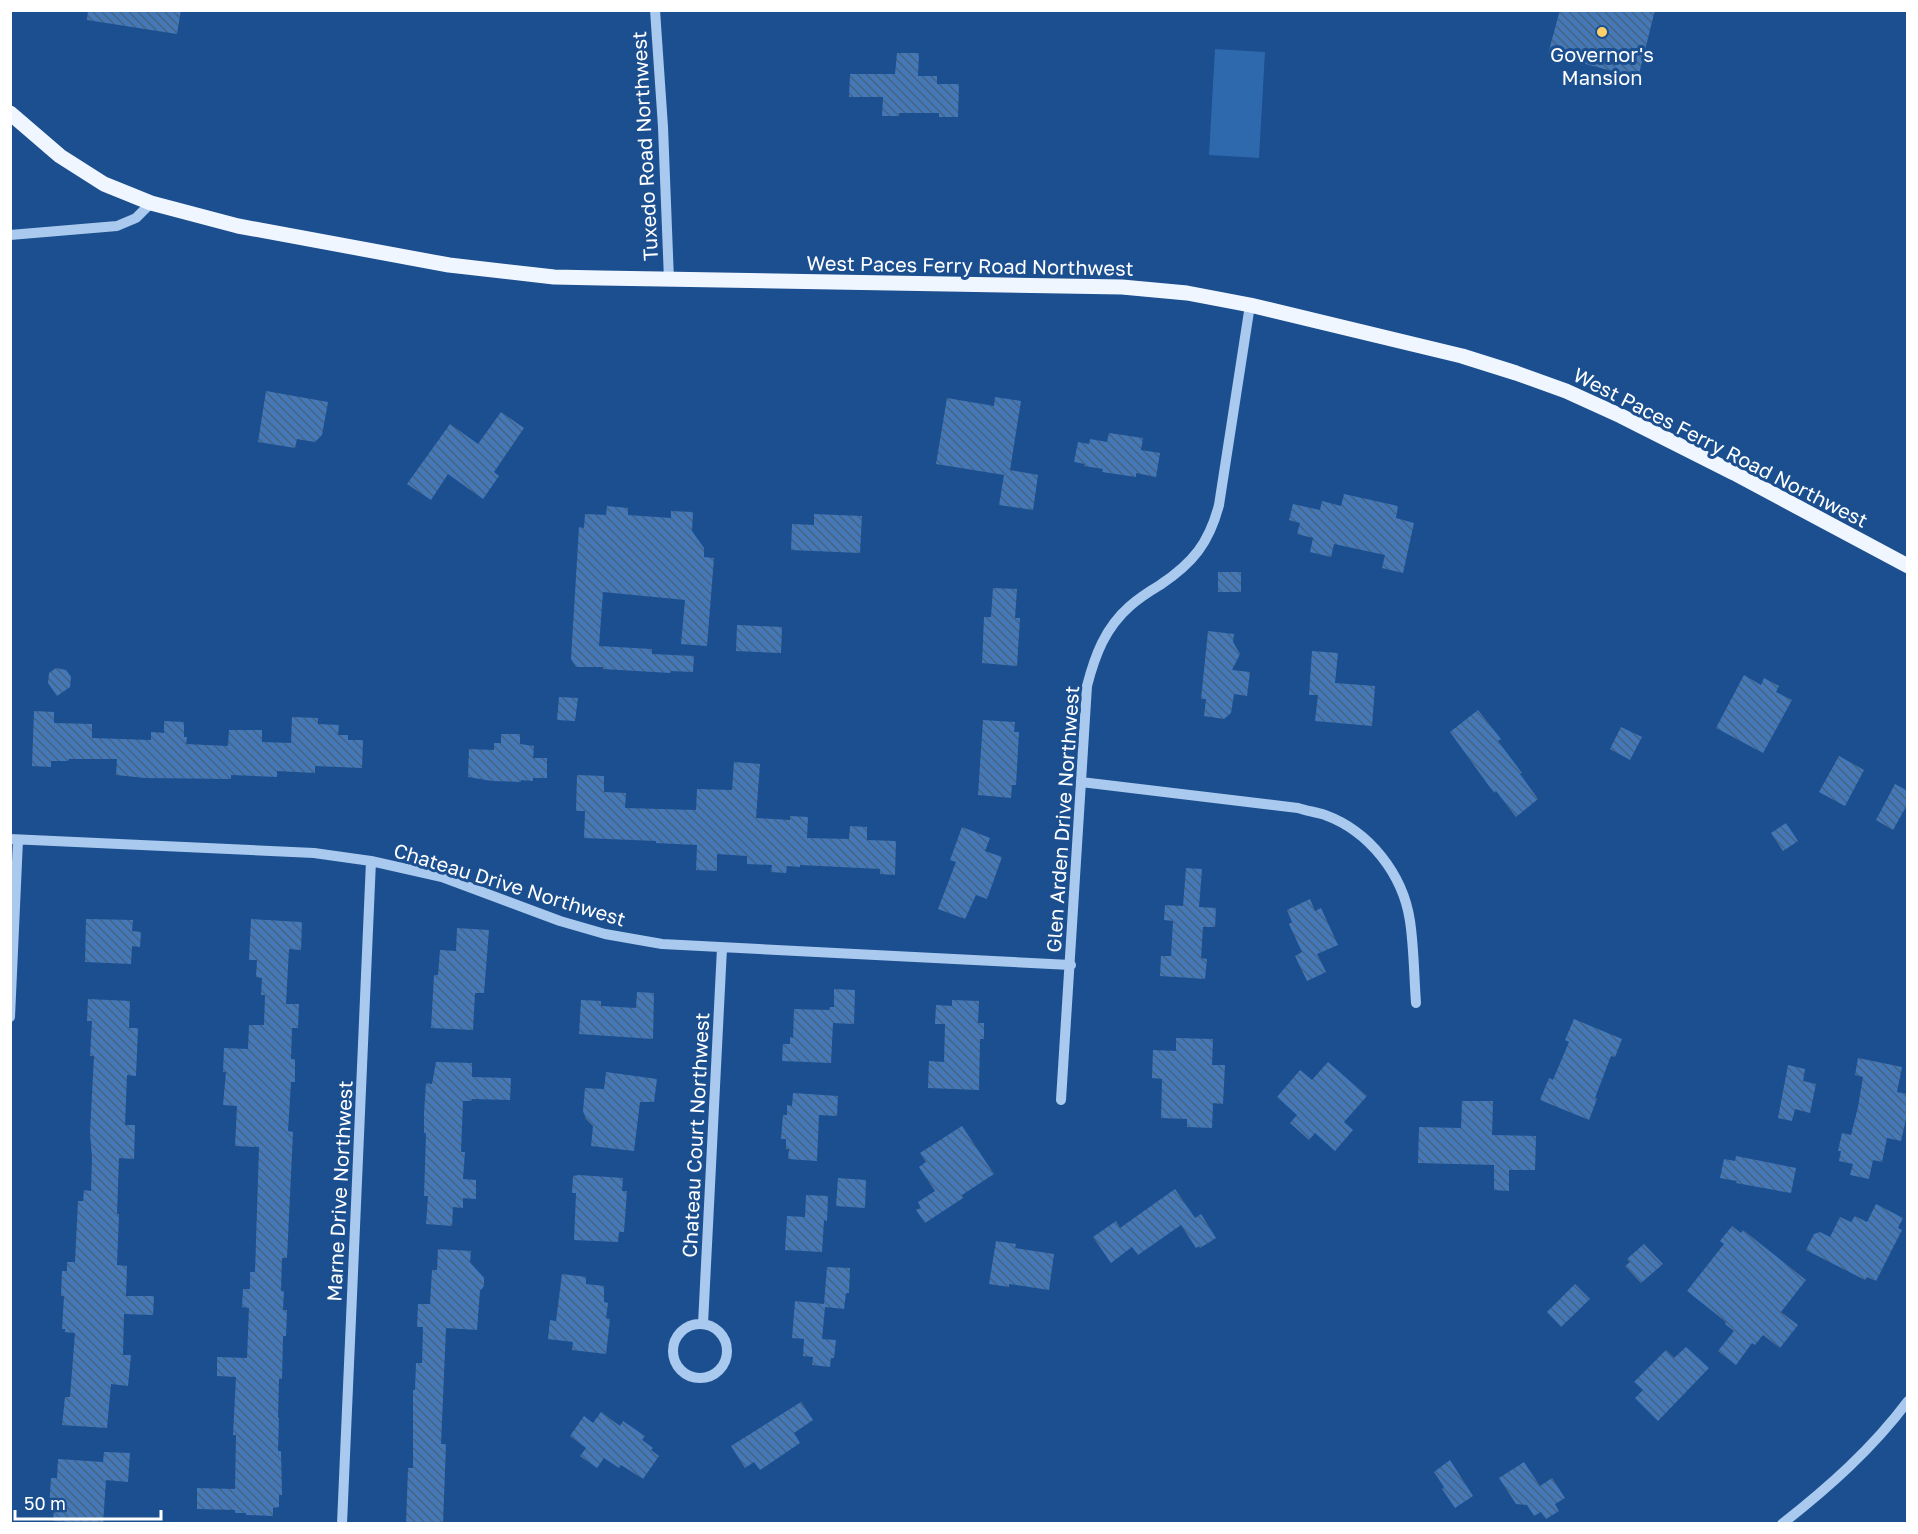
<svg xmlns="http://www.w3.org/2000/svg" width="1918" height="1534" font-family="'Golos Text',sans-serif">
<defs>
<pattern id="building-back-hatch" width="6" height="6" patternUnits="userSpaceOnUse" patternTransform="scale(1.5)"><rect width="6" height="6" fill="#4478b7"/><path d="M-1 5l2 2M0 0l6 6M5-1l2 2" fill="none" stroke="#486282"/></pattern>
</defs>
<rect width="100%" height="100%" fill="#1b4f8f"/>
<path fill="#2e69ad" d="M1215,49l50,3 -6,106 -50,-3z"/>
<path fill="url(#building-back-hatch)" d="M88,10h93l-4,24 -90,-14z
M1560,10h95l-17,68 -90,-24z
M897,53h22l-1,23h19v8h22l-1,33h-19v-4h-40v3h-17l1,-19h-34l1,-23h45z
M266,391l62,11 -6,33 -7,7 -18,-3 -2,9 -37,-6z
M995,397l26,4 -11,69 28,5 -5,35 -34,-5 5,-30 -68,-11 11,-66 47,8z
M501,412l23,16 -30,44 5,4 -16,23 -35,-25 -17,26 -24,-16 43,-60 28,20z
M1109,433l34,5 -2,12 19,3 -4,24 -20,-4v4l-34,-5 1,-3 -19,-3 1,-2 -11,-2 4,-20 11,2 1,-5 17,3z
M1344,494l54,12 -2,12 18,5 -11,50 -21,-5 3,-13 -51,-11 -3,13 -21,-5 3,-14 -16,-4 3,-11 -11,-3 4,-16 27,6 2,-9 19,5z
M607,506l21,2v7l43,3v-7l22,1 -1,19 12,17v9l10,1 -7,88 -26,-2 4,-44 -82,-8 -4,54 53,3v5l42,2 -1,16 -22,-1 -1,2 -67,-4v-2h-27l-5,-8 8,-132 5,1 1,-14 21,1z
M814,514l48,2 -2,37 -69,-3 1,-26 22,1z
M1218,572h23v20h-23z
M993,588l24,1 -2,29h5l-3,48 -35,-3 2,-46h7z
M737,625l45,2 -1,26 -45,-2z
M1208,631l26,3 -1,8 7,12 -8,16 18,2 -3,24 -13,-2 -3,19 -7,6 -20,-3 2,-17h-5z
M1312,651l26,2 -3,30 40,3 -3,40 -57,-5 3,-26h-9z
M56,668l10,2 5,7 -1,10 -13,9 -9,-13 1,-10z
M1744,675l17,10 3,-7 15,8 -3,6 16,8 -29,53 -47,-25z
M559,697l19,1 -3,23 -18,-1z
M1478,710l23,29 -3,2 24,32 -2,1 18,25 -22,18 -20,-26 -2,2 -44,-61z
M34,711l20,1v11l38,1v14l59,2v-8l13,1v-12l20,1v15h3l-1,7 42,2 1,-16h33v12l29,1 1,-26 26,1v6l21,1 -1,10h10v5h15l-1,28 -47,-2v7l-38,-2v6l-46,-2v4l-86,-1 -29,-3 1,-16h-48l-1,2h-17v6l-19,-1z
M983,720l32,2 -1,10h5l-3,53h-4l-1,13 -33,-3z
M1621,727l21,10 -12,23 -20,-11z
M501,734h19v10l14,2 -1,12h14v20h-14v3l-12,-1v2l-29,-1 -24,-4 1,-28 25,1v-7h7z
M1839,756l25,14 -19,36 -26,-14z
M734,762l26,2 -4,54 34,2v-4l18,1 -1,21 42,1 1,-13 17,1v13l29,1 -1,34 -15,-1v-5l-80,-4v2l-13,-1 -1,7 -15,-1 1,-7 -25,-1v-8l-30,-2v17l-21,-1 1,-25 -41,-2v-2l-72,-3 1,-27h-9l1,-36 27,1v16l22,1 -1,15 71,2 1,-21 35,1z
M1895,784l13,7v12l-15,27 -17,-10z
M1786,823l12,18 -15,10 -12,-18z
M962,827l28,11 -5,13 17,6 -15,42 -11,-4 -11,24 -27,-10 18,-47 -6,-2z
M1186,868l16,1 -3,38 17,1 -1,19h-12l-2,31 6,1 -2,20 -45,-3 1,-20h10l2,-35 -9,-1 1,-15 18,1z
M1310,899l5,12 6,-3 17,37 -21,9 9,18 -19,9 -12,-25 7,-4 -13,-28 3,-2 -5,-12z
M86,919l47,1 -1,11 9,1 -1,15 -8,-1 -1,18 -46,-2z
M251,919l51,3 -1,28 -12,-1 -3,55h13l-1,24h-6l-1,31h4v23h-4l-3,49 5,1 -6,126h-5l-1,33h3l-1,19h4l-1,26h-3l-1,43h-3l-1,39h1l-1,33h3l1,44h-3v12l-6,1v8l-27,-1v-2h-11v-3l-38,-1v-21l38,1 1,-54h-3l3,-58 -19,-1v-19l30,1 2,-50 -7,-1 1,-18h7v-17h5l4,-125 -24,-1 2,-40 -14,-1 3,-33h-3l1,-24 24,1 1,-24h15l1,-30h-4l1,-17 -6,-1 1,-17h-8z
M457,928l32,2 -5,63h-9l-2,37 -42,-2 3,-53h4l2,-25 16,1z
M834,989l21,1 -1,34 -21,-1 -2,40 -49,-2 1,-17h7v-7l3,1 1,-29 35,1 1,-3h4z
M637,992l17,1 -1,46 -74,-5 2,-34 20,1v5l35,2z
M88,999l42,2 -1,27h9l-2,48 -9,-1 -2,50h10l-1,34 -15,-1 -2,56h2l-2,51 10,1 -1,30h28l-1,19 -29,-1 -1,41h8l-3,31 -17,-2 -4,44 -45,-3 3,-28h5l5,-64 -10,-1v-3h-3l2,-33h-3l1,-25h5v-9h8l3,-61h5l1,-11 7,1 1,-33 -2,-26 4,-76h-4l2,-35h-5z
M952,1000l27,1 -1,22h6v16h-4l-1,51 -51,-2 1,-27 15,1 1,-38h-10l1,-19 16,1z
M1574,1019l48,20 -7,18 -4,-1 -16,42 2,1 -8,21 -49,-20 9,-22 4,2 16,-38 -4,-2z
M1176,1038l37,1 -1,26h13l-2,39 -10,-1 -1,25 -25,-1v-8l-26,-1 1,-39 -10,-1 1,-28 23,1z
M1858,1058l44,9 -5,25 11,2v16l-7,31 -14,-3 -5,24 -9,-2 -4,19 -19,-4 3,-11 -14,-3 2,-10h-3l4,-18 9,2 7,-28 5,-30 -8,-2z
M436,1062l36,1v14l39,1 -1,22 -39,-1 1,2h-9l-2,51h4l-2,27 13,1v19l-13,-1v10l-10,-1 -1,19 -26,-2 2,-28h-4l2,-63h-2v-20l2,-30 6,1z
M1328,1062l39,34 -23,26 9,8 -18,21 -20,-18 -6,7 -19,-17 7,-8 -20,-18 23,-27 12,10z
M1788,1065l17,4 -2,12 13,3 -6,29 -15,-4 -3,12 -14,-3z
M606,1072l51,7 -3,23h-14l-6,49 -43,-5 2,-20 -7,-7 -3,-8 2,-23 19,1z
M793,1093l45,3 -1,20 -18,-1 -2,46 -29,-2 1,-10h-3v-10h-5l2,-24h4v-10l5,1z
M1462,1101h31l-1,34 44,1 -1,34h-26v21l-15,-1v-25l-76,-2 1,-36 42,1z
M962,1126l32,48 -32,21 1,3 -38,25 -9,-13 5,-2 -3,-6 17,-11 -16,-24 7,-5 -6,-9z
M1736,1156l60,12 -5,25 -55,-10 1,-2 -17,-3 4,-19 11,2z
M579,1175l44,3 -1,13h5l-2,27 -1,14h-5l-1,10 -44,-2 2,-47h-4l1,-17z
M838,1178l28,2 -1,28 -29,-2z
M1175,1189l20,29 6,-4 15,24 -16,10 -1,-2 -3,2 -15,-23 -43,30 -6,-8 -21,16 -18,-26 23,-16 4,7z
M806,1195l22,1 -1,25 -3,-1 -2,32 -37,-2 2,-34 18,1z
M1876,1204l27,14 -5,10 4,2 -26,51 -9,-4 -2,3 -59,-30 8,-16 6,-2 10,5 10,-20 11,5 4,-6 12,6z
M1732,1226l9,7 2,-3 63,50 -25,32 17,13 -18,23 -17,-13 -8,10 -3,-2 -16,22 -18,-14 16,-20 -9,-7 1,-2 -39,-31 37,-47 -4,-3z
M996,1241l20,3 -1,4 39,6 -5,36 -40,-6v3l-20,-3z
M1644,1244l19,20 -22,19 -16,-17 5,-4 -3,-3z
M438,1249l33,2 -1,11 14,16v8l-4,5 -3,39 -31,-2 -5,116h5l-3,80h-37l2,-56h5v-78h2l1,-27h6l1,-36h-6l1,-23h12l2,-34h5z
M827,1267l23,1 -1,25h-3l-2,16 -19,-2 -3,32 14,1 -2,18h-3l-1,9 -18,-2 1,-8 -10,-1 1,-17 -12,-1 3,-37 29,3z
M562,1274l24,3v7l18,2v16l4,1 -2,15 4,1 -4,35 -34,-4 1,-8 -25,-3 2,-19 6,1z
M1575,1284l15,15 -29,28 -14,-15z
M1686,1347l23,21 -51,53 -23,-23 8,-8 -9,-8 32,-32 8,8z
M801,1402l12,18 -19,13 6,10 -40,27 -6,-8 -9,6 -14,-22z
M601,1412l19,14 3,-5 22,15 -3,4 11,8 -2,2 8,6 -16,23 -22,-14 -2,3 -15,-10 -7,10 -17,-12 6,-8 -16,-12 14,-20 9,7z
M104,1452l26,1 -2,29 -22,-2 -3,44 -50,-3 1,-11 -5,-1 2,-31h6l1,-19 45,3z
M1450,1460l23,36 -18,12 -13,-19 2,-2 -10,-15z
M1524,1462l16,24 12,-8 13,20 -10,6 4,7 -13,8 -5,-7 -7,4 -7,-11 -11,-1 -17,-26z"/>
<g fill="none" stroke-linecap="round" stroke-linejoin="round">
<path stroke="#a9c9ee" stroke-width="10" d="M655,10l8,117 6,153
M10,235l107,-9 19,-8 15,-15
M1081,782l217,26c9,3 18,4 27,7 44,16 78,59 85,106 4,27 4,55 6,82
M10,839l304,14 57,8 71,16 118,44 45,13 57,10 409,21
M10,1017l8,-177
M1061,1100l26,-414c8,-31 18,-58 43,-80 9,-8 20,-15 30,-21 33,-22 49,-42 59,-80l31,-200
M703,1324l19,-376
M673 1351a27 27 0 1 1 54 0a27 27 0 1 1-54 0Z
M342,1524l29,-663
M1782,1524c47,-37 90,-75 126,-123"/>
<path stroke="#f0f6ff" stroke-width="15" d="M10,113l50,43 44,28 47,19 87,23 211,39 105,12 47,1 521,9 65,6 63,12 212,51 54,17 50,18 55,25 113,57 174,93"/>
</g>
<circle fill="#ffd166" stroke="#1b4f8f" stroke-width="2" cx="1602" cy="32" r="6"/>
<g text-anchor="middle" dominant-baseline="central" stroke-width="6" stroke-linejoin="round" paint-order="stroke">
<g font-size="20" fill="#fff" stroke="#1b4f8f">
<text x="1602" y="54">Governor's<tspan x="1602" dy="23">Mansion</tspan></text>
</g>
<g font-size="20" fill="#fff" stroke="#1b4f8f">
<text transform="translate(644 146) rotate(-93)">Tuxedo Road Northwest</text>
<text transform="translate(970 265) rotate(1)">West Paces Ferry Road Northwest</text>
<text transform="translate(1721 447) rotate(27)">West Paces Ferry Road Northwest</text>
<text transform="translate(1062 819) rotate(-86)">Glen Arden Drive Northwest</text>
<text transform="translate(510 884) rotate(17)">Chateau Drive Northwest</text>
<text transform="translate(695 1135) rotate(-87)">Chateau Court Northwest</text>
<text transform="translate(339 1191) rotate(-87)">Marne Drive Northwest</text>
</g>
</g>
<rect width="1918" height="1534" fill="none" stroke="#ffffff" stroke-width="24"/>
<path d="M15 1510v9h146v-9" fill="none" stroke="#ffffff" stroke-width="3"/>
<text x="24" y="1510" font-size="18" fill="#ffffff" stroke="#1b4f8f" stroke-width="4.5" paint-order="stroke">50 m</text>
</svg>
